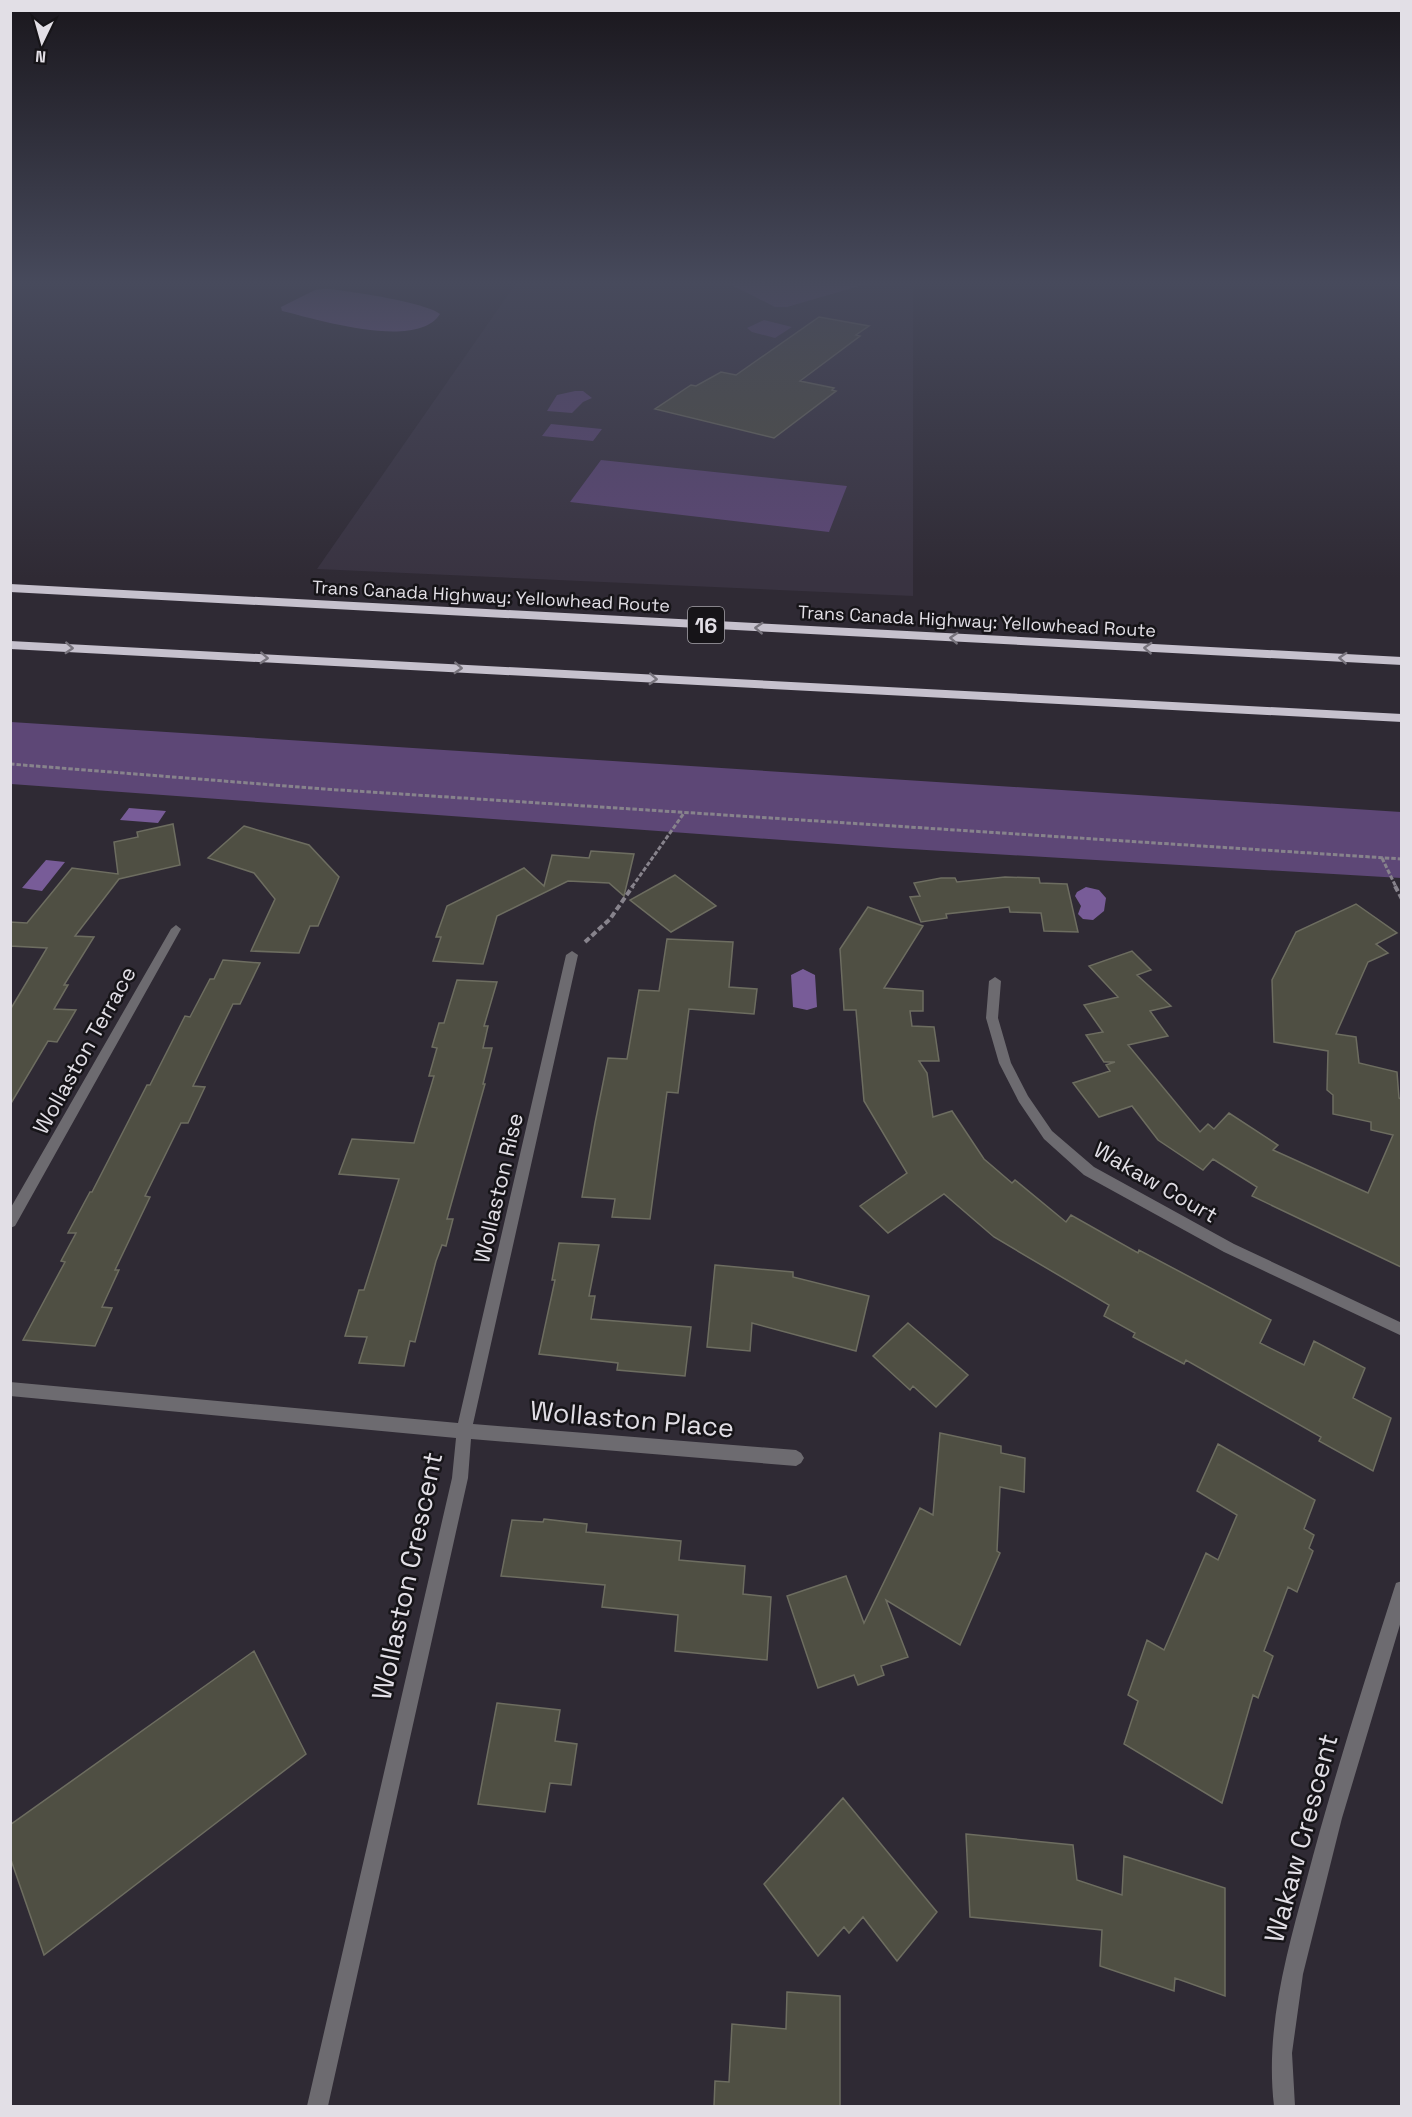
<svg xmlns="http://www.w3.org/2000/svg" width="1412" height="2117" font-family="'Space Grotesk',sans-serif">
<rect width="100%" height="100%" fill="#2f2a34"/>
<path fill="#393341" d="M517,282h396v314l-596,-27z"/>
<path fill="#5d4776" d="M726,282h147l-86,25h-12z
M764,320l28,7 -17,11 -23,-6 -5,-4z
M575,391h8l9,7 -9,4 -11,11 -25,-2 10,-16z
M551,424l51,5 -9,12 -51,-5z
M601,460l246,26 -18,46 -259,-30z
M11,722l1390,90v66l-508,-30 -882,-64z"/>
<path fill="#785c98" d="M326,289c20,1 102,14 114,25 -23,37 -124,5 -158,-3l-1,-4 34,-17z
M129,808l37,3 -8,12 -38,-3z
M46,860l19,2 -23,29 -20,-3z
M1086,887l13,3 7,8 -2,13 -11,9 -10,-1 -5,-5 3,-8 -6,-10 2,-4z
M803,969l12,6 2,32 -10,3 -14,-3 -2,-32z"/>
<path fill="#4f4f43" stroke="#6d6d60" stroke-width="1.5" d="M819,317l50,9 -13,9 4,1 -60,45 34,7 -2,2 4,1 -62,47 -119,-29 36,-24 5,1 25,-14 15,3z
M173,824l7,41 -61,14 -44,57 19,1 -30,48h4l-14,24 22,1 -19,32 -9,-1 -38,64v-95l37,-62 -37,-2v-24l17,1 45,-55 46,6 -4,-32 24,-5 -1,-5z
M244,826l65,19 30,32 -21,49h-8l-11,27 -48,-2 24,-52 -21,-26 -46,-15z
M591,851l43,3 -10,42 -15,-13 -41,-2 -71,35 -14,48 -50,-3 8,-24h-5l11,-31 77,-38 20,18 8,-31 37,3z
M675,875l41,31 -45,26 -41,-32z
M1005,877l34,1 1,5 27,1 11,48 -34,-1 -3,-18 -31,-1 -1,-5 -63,7 1,4 -26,4 -11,-25 10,-1 -6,-13 27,-5h14l2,4z
M1356,904l41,29 -21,11 12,9 -20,9 -32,72 20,3 3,26 38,9 2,26 2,1v168l-149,-71 5,-9 -44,-28 -10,11 -45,-30 -26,-34 -33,11 -26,-34 37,-12 -4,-6 9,-3h-11l-18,-27 17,-3 -19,-27 34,-8 -29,-31 43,-15 19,19 -14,5 34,31 -21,5 18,25 -40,9 72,87 8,-8 6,5 15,-16 49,32 -5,5 95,43 25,-58 -22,-5v-8l-38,-8v-19l-6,-5 1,-39 -54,-9 -2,-62 24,-48z
M868,907l55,19 -39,62 39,3v20h-13l2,15 22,1 5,34h-20l8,12 6,44 19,-6 32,48 28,24 3,-3 51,42 5,-7 67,38 1,-3 132,70 -11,23 44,22 10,-24 51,27 -12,30 38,20 -18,53 -54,-30 2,-4 -135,-77 -2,4 -51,-27 2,-4 -31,-17 5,-11 -115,-68 -50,-43 -56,39 -28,-27 47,-33 -43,-72 -8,-91h-12l-4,-61z
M667,939l66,3 -4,45 28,2 -3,25 -65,-5 -11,84 -11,-1 -17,127 -38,-2 3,-18 -33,-2 13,-74 13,-65 19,1 12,-69 20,1z
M223,960l37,3 -20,41h-7l-24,49 -16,33 12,1 -17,36h-7l-36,73 5,1 -35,73h4l-17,37 10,1 -17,38 -72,-6 42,-78 -4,-1 15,-28h-8l22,-41h2l55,-107h3l35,-69 5,1 20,-38h4z
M457,980l40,2 -13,44h4l-5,22h9l-9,36h2l-38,135h6l-7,27 -4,-1 -6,16 -21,81 -5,-1 -6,25 -45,-3 8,-26 -22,-1 14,-46h5l35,-111 -60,-5 13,-35 62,4 20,-67h-5l8,-28 -5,-1 7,-24h5z
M559,1243l40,2 -10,51h6l-4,23 100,8 -6,49 -68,-6 1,-7 -79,-9 16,-74h-3z
M715,1265l78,7v5l76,19 -13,55 -104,-28 -2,28 -43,-4z
M908,1323l60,52 -32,32 -23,-21 -3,4 -37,-34z
M940,1433l61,13v7l24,5 -1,34 -24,-5 -3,64 3,2 -40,92 -74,-45 22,57 -27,9 3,9 -26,10 -4,-10 -36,13 -31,-92 59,-20 18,47 56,-115 13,7z
M1218,1444l97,56 -11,29 10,6 -5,13 4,3 -16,41 -9,-5 -24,64 9,5 -15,42 -5,-3 -31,108 -98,-59 14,-43 -10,-6 19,-55 17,10 42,-97 12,7 19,-45 -40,-24z
M544,1519l43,5 -1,8 95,9 -2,19 66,6 -2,28 28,3 -4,63 -92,-9 3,-36 -76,-8 3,-22 -104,-9 11,-56 31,2z
M254,1651l52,103 -262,201 -34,-98v-32z
M497,1703l63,7 -5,31 22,3 -6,41 -21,-2 -5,29 -67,-8z
M843,1798l94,114 -40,49 -34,-44 -14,16 -5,-6 -26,29 -54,-72z
M966,1834l107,11 4,35 45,15 2,-39 101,32v108l-50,-18 -1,13 -74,-25 2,-36 -132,-13z
M787,1992l53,4v110h-126l1,-25 14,1 3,-58 54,5z"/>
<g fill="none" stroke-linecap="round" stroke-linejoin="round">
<path stroke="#87838c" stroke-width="3" stroke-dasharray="4.5 2" stroke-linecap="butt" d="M10,764l314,25 1078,70
M1382,858l14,29
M632,887l52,-74"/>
<path stroke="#87838c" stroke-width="4" stroke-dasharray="6 3" stroke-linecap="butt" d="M1395,886l7,13
M585,942l25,-23 23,-33"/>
<path fill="#6d6b70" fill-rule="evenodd" d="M176,925l5,4 -166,297 -5,2v-19l161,-280z
M572,951l6,4 -105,469 323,26 5,3 3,5 -3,5 -5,3 -325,-27 -3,39 -140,628h-21l145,-628 4,-40 -446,-42v-14l448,41 108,-468z
M995,977l6,4 -3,37 13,45 17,33 24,35 42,36 140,77 168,79v13l-178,-84 -140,-77 -40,-36 -25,-37 -20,-39 -13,-45 3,-37z
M1402,1581v37l-60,200 -39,156 -11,79 3,53h-21c-9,-76 12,-151 32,-224 26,-99 57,-196 88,-293l2,-6z"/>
<path fill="#c6c1cd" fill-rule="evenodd" d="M10,584l1392,73v8l-1392,-73z
M10,641l1392,73v8l-1392,-73z"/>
</g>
<defs><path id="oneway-chevron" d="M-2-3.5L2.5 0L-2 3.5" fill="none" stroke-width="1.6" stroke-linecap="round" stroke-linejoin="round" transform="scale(1.5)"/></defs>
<g stroke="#77737c">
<use href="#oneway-chevron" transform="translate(759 628) rotate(-177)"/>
<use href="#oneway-chevron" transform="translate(954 638) rotate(-177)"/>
<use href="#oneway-chevron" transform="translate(69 648) rotate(3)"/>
<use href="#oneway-chevron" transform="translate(1148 648) rotate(-177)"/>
<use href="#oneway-chevron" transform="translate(264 658) rotate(3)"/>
<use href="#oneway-chevron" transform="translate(1343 658) rotate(-177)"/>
<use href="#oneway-chevron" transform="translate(458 668) rotate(3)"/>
<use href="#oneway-chevron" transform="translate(653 679) rotate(3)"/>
</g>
<linearGradient id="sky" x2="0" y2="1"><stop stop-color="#1a171d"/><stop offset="0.49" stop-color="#474a5c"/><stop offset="1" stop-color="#474a5c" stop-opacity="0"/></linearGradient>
<rect width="1412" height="578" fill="url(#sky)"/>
<g text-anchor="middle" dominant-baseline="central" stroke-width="5" stroke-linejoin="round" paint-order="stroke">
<g font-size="18" fill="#e2dfe6" stroke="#161418">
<text transform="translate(491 596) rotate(3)">Trans Canada Highway: Yellowhead Route</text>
<text transform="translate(977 621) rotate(3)">Trans Canada Highway: Yellowhead Route</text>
</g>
<rect fill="#161418" stroke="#a5a2a8" stroke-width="1.5" x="688" y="607" width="36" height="36" rx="4.5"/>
<g font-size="21" font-weight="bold" fill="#e2dfe6">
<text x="706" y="625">16</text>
</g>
<g font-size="22" fill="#e2dfe6" stroke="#161418">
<text transform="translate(84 1050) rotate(-61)">Wollaston Terrace</text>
<text transform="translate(1156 1182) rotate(30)">Wakaw Court</text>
<text transform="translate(498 1188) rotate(-77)">Wollaston Rise</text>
</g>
<g font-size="27" fill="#e2dfe6" stroke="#161418">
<text transform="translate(632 1419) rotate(5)">Wollaston Place</text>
<text transform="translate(407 1576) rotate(-78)">Wollaston Crescent</text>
<text transform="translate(1301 1838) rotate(-75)">Wakaw Crescent</text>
</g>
</g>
<rect width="1412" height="2117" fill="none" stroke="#e2dfe6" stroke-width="24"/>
<g transform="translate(42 42) rotate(185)" stroke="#161418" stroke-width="4.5" paint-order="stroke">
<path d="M0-4.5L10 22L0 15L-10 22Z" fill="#e2dfe6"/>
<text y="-9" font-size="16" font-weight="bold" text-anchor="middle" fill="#e2dfe6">N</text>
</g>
</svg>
